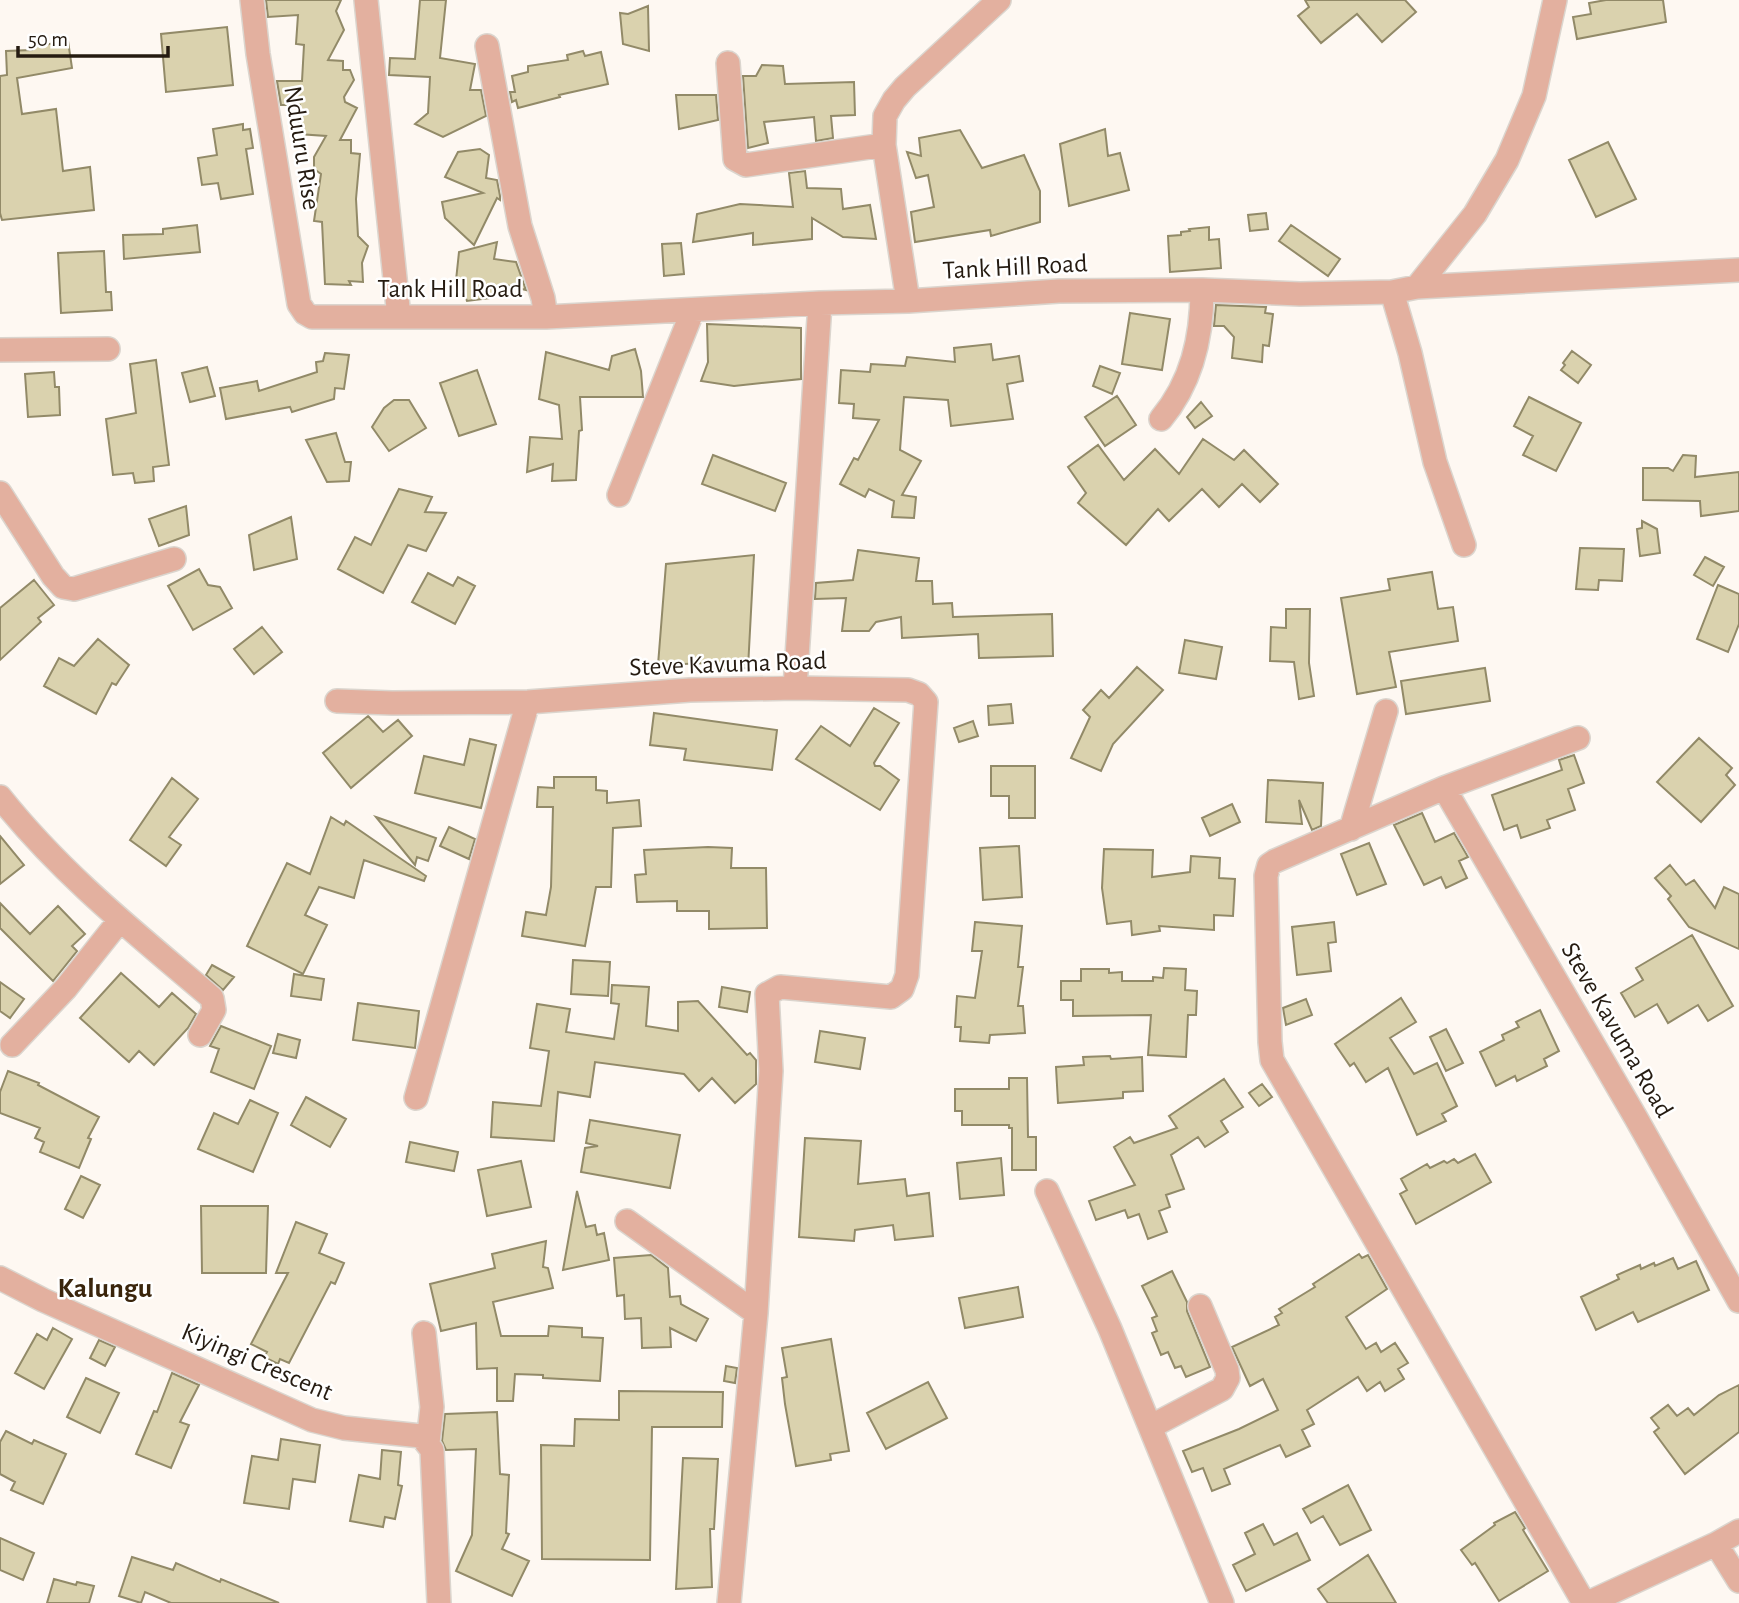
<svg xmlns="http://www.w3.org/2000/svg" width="1739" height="1603" font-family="'Alegreya Sans',sans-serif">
<rect width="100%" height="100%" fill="#fef8f2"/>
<path fill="#dad2ae" stroke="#928a68" stroke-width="2" d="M266,0h75l-5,11 8,19 -16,30 15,1v9h7l4,10 -10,17 1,5 12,6 -17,32h11v13l9,1 -4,45 2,37 10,10 -6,17 1,19 -14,-1 2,4 -26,-1 -3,-62 -8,-1 7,-47 -7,-5v-12l12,-21 -28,-2 2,-29h-19l-4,-24h25l2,-36 -8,-1 2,-29 -30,2z
M420,0h26l-6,58 35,6 -5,26h11l5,26 -43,21 -28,-13 13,-11 2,-36 -41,-2 1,-17 25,1z
M1305,0h100l11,12 -34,30 -25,-28 -36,29 -23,-27 11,-9z
M1606,0h57l3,22 -89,17 -4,-22 18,-3 -2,-11z
M648,6l1,45 -26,-7 -3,-31 8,1z
M227,27l6,58 -67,7 -5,-58z
M68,41l4,27 -55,10 5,36 34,-5 7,62 27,-4 4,43 -92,10 -2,-7v-137l7,-1 -1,-24 26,-1 -1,-3z
M583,51l2,5 16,-4 7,32 -49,11 1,2 -42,11 -2,-8 -4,2 -2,-10h5l-3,-16 16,-4v-6l40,-6 -1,-5z
M762,65l21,1 2,18 69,-2 1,33 -24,1 2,22 -17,3 -2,-24 -50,5 4,21 -20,5 -5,-72h13z
M676,95h40l2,25 -39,9z
M243,124v6l7,-1 3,19 -7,1 7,45 -32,5 -3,-16 -16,2 -4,-27 19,-3 -4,-26z
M1105,129l3,27 12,-3 9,37 -60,16 -9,-62z
M960,130l22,38 42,-13 16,36v31l-49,14 -1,-6 -75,12 -4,-30 23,-5 -6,-32 -12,3 -9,-26 14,4 -2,-18z
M1608,142l28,57 -40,18 -27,-57z
M480,149l9,6 -3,23 11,2 3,16v4l-3,-2 -23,47 -29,-27 -3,-16 41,-9 -38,-16 13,-25z
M805,171l2,17 34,1 2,20 27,-4 6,34 -33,-2 -31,-19v21l-59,6v-12l-60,9 4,-28 43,-10 53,3 -4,-34z
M1266,213l2,16 -18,2 -2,-16z
M197,225l3,27 -76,7 -1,-24 40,-1v-5z
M1291,225l49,34 -12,17 -49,-35z
M1209,227v13l10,-1 2,29 -51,4 -2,-36 13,-1v-3l9,-1 -1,-2z
M497,242l-3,17 22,3 10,28 -20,-5 -16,13 -23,3 -4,-11h-8l4,-38z
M681,243l3,31 -20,2 -2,-32z
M104,251l2,41h5l1,18 -51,3 -3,-60z
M1216,305l50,2 -1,6 8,1 -4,32 -6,-1 -1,17 -30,-4 2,-21 -10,-11h-10z
M1130,313l40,6 -8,51 -40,-6z
M707,324l94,4v51l-67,7 -33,-5 7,-19z
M991,344l2,16 26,-4 4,25 -16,3 6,35 -62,7 -3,-26 -44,-3 -4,53 21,11 -19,34 14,2 -2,21 -22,-1 2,-16 -25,-12 -4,8 -25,-13 14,-26 4,2 21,-40 -26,-2 1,-14 -15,-1 2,-33 29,2 1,-8 34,2 2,-9 48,5 -1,-14z
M635,349l6,22 2,26h-63l2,33 -3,1 -3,49 -24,1 1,-17 -26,8 3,-35 32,2 -3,-34 -20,-6 7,-47 63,18 3,-14z
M1572,351l19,14 -13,18 -17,-13 4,-5 -2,-2z
M325,353l24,2 -5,34 -9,-1 -1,11 -42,13 -2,-5 -64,12 -6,-31 37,-7 2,10 58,-19 -1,-10 7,-1z
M156,360l13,105 -16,2 1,14 -19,2 -2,-10 -20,2 -7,-56 30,-6 -6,-49z
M1100,366l20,7 -8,21 -19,-8z
M207,367l8,29 -25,6 -8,-29z
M477,370l19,54 -37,12 -19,-53z
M54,372l1,15h4l1,28 -32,2 -3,-43z
M1117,396l19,29 -31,21 -20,-29z
M1529,397l52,26 -25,48 -33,-16 10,-19 -19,-10z
M394,400h15l17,28 -37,23 -17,-24 12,-19z
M1201,402l11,14 -17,12 -8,-11z
M336,433l9,29h6l-2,19 -22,1 -21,-42z
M1203,439l31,21 10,-10 34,34 -18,18 -18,-18 -23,23 -17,-18 -33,32 -11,-12 -32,36 -48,-42 8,-10 -18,-26 30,-22 26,35 31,-31 24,25z
M713,455l73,28 -11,28 -73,-27z
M1683,455l13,1 -1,21 44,-5v39l-38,5 -1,-15 -57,-1v-32h25l5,3z
M399,489l33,8 -7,15 21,1 -20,38 -18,-6 -25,48 -45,-24 17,-32 16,8z
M186,506l3,29 -30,11 -10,-27z
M291,517l6,42 -43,11 -5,-35z
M1642,521l15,8 3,24 -20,3 -3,-27 5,-1z
M1580,548l44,1 -2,32 -23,-1 -1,10 -22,-1z
M858,550l61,8 -3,23h16l1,23 19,-1 1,14 99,-3 1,42 -74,2 -1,-24 -76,4 -1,-21 -25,5 -7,9h-27l4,-33 -31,1 1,-16 37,-3z
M754,555l-6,113 -40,2v-7l-50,2 8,-101z
M1705,557l19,10 -11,19 -19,-11z
M199,569l9,16 12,2 12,21 -39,22 -25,-44z
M1432,572l6,37 15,-2 5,34 -69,11 7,35 -39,7 -16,-96 49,-8 -2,-11z
M428,573l25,13 5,-9 17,9 -20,38 -43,-22z
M34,580l20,25 -16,13 3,4 -41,38v-52z
M1718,585l21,9v30l-11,28 -31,-13z
M1286,609h24l-1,54 5,33 -15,3 -5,-37 -24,-1 1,-34 15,1z
M262,627l20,25 -28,22 -20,-25z
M98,639l31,26 -13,20 -4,-2 -16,31 -52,-28 15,-28 15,8z
M1185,640l37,7 -6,32 -37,-6z
M1137,667l26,23 -50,54 -12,27 -30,-13 19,-41 -7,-7 18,-20 8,8z
M1485,668l5,33 -84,13 -5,-33z
M1011,704l2,19 -24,2 -1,-19z
M874,708l25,15 -25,40 1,3h5l19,14 -19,30 -84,-51 25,-33 29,20z
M654,713l123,17 -5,40 -88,-10 2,-11 -36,-4z
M368,716l15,16 15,-12 14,16 -61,52 -28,-35z
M973,721l5,15 -19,6 -5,-14z
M1699,738l33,30 -6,7 9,10 -34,37 -44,-40z
M470,739l26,6 -15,63 -66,-15 9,-37 40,9z
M1574,755l10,28 -16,6 7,21 -28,10 3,8 -29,10 -4,-13 -13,5 -12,-35 70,-25 -3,-10z
M991,766h44v52h-26v-22h-18z
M554,777h42v13l11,1v12l32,-3 2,26 -28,2 -2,59h-15l-11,59 -63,-10 4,-24 20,3 5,-28 2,-80h-16l1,-20 16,1z
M172,778l26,21 -29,38 12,8 -15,21 -36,-26z
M1268,780l55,3 -2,43 -9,4 -13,-30 3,24 -36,-2z
M1232,804l8,18 -30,14 -8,-18z
M1422,813l13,29 19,-9 14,24 -9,4 8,17 -21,10 -5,-11 -17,8 -30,-60z
M331,817l13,8 2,-4 80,55 -2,5 -60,-21 -10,38 -35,-11 -14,28 22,10 -24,49 -56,-28 40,-83 23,11z
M376,817l60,21 -8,23 -11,-4 -2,8z
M449,827l26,12 -6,20 -29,-13z
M0,836l24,29 -24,19z
M1369,843l17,41 -29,11 -16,-41z
M1019,846l3,51 -39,3 -3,-52z
M708,847l24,1 -1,20h35l1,60 -58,1v-18h-32v-10l-40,1 -2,-27 11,-1 -2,-24z
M1104,849l49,1 -1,27 38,-5 1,-16 29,2 -1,20 16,1 -2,37 -19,-1v15l-55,-4 1,5 -28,4 -1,-14 -24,3 -5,-36z
M1670,865l16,20 8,-5 21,28 9,-21 15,7v55l-50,-22 -21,-28 3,-3 -16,-18z
M0,903l30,31 28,-28 27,28 -13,12 5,5 -24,30 -53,-53z
M975,922l47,4 -4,41h5l-5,39h5l2,27 -35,2 -1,8 -29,-2 1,-14h-6l2,-31 18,2 7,-47h-10z
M1334,922l2,20 -8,1 3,28 -34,4 -5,-48z
M1692,935l41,71 -25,15 -10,-16 -30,18 -11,-19 -22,13 -14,-24 22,-13 -7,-12z
M573,960l37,2 -2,34 -37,-2z
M212,965l22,12 -11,13 -17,-15z
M1164,968l22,1 -1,21 12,1 -1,24h-8l-2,42 -38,-2 3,-40 -78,1v-16h-12v-19h20v-12h28v4l13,-1v9h31v-4l10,1z
M121,973l38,34 13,-14 24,21 -8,14 -34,37 -15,-14 -10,11 -49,-44z
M294,974l30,5 -3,21 -30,-4z
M0,982l24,17 -14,19 -10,-7z
M612,985l37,2 -3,39 32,5v-29l20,-1 49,54 3,-2 6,7v24l-21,19 -23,-25 -13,13 -15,-17 -89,-12 -5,35 -32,-5 -4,49 -63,-4 2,-35 48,4 8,-55 -19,-3 7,-44 33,5 -4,23 48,7 5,-35 -8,-1z
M722,987l28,5 -3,20 -28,-5z
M1401,998l15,24 -26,16 24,36 23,-11 20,43 -15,8 4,7 -29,14 -29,-67 -22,14 -12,-19 -4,3 -15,-22z
M1306,999l6,16 -26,10 -3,-17z
M358,1003l61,8 -4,37 -62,-8z
M1540,1010l19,41 -15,8 3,7 -30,15 -2,-5 -19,10 -16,-34 24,-12 -2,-5 17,-8 -3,-5z
M221,1026l50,20 -17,43 -43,-17 8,-23 -9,-3z
M1446,1029l17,34 -17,8 -16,-34z
M820,1031l45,7 -5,31 -45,-7z
M278,1034l22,6 -4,18 -23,-5z
M1110,1056l1,3 31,-2 1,34 -20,1v6l-65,5 -2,-36 28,-2 -1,-8z
M8,1071l31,12 -1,2 61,32 -11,21 3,1 -12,29 -39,-16 4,-10 -9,-4 5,-10 -40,-15v-21z
M1009,1078h18l1,59h8v33h-24v-42h-3v-3h-47v-14h-7v-22h54z
M1224,1079l19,28 -22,14 7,11 -23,15 -7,-10 -27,18 13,34 -18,6 4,12 -11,4 8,21 -19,7 -9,-25 -11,4 -3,-8 -29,10 -7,-19 46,-16 -21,-38 16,-10 4,6 43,-15 -8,-12z
M1262,1084l10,13 -13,9 -10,-13z
M306,1097l40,22 -16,28 -39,-22z
M250,1100l28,13 -25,59 -55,-23 16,-36 24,11z
M590,1120l90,15 -10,53 -89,-16 4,-24 13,-2 -12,-3z
M805,1138l56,3 -3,43 47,-5 2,17 22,-3 4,43 -38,4 -2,-15 -38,5 -1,11 -55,-4z
M410,1142l48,10 -4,19 -48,-9z
M1475,1154l16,28 -75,42 -16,-30 7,-4 -6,-11 26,-15 3,4 14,-7 3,2 7,-4 4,4z
M1001,1158l3,37 -44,4 -3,-36z
M521,1161l10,46 -44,9 -9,-46z
M81,1176l19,9 -17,33 -18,-9z
M577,1191l9,36 9,-2 2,10 7,-2 5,27 -46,10z
M201,1206h67l-2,67h-64z
M296,1222l31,12 -8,19 25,10 -9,21 -4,-2 -42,81 -9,-4 -2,5 -14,-7 3,-5 -16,-8 37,-71h-12z
M546,1241l-3,26 5,1 5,20 -60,14 8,34h47l1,-10 33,2v9l21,1 -3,43 -57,-3v-3l-28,-1 -2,27h-16v-33l-20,1 -1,-46 -35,8 -11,-47 65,-16 -3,-14z
M1359,1254l3,4 6,-3 19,34 -41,28 20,32 10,-6 5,9 14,-9 13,20 -10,6 6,10 -19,12 -5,-9 -13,9 -9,-14 -51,33 7,14 -12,6 8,16 -24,11 -6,-12 -56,24 6,15 -18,7 -9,-23 -11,4 -9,-21 56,-22 39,-19 -15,-31 -13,7 -18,-39 47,-22 -4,-8 7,-4 -3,-4 36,-22 -2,-3z
M651,1255l17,13 2,29 10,-1 1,8 27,15 -12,22 -26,-13 1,19 -29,1 -1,-30 -16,1 -1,-24 -7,1 -3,-38z
M1673,1258l5,11 18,-8 13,29 -71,32 -5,-10 -37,18 -15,-33 38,-18 -2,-4 23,-10 1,4 13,-6 1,3z
M1172,1271l15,31v9l23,56 -24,10 -5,-11 -6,2 -7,-16 -7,3 -9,-22 5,-2 -5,-13 5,-2 -15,-30z
M1018,1287l5,30 -58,11 -6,-30z
M53,1328l19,11 -28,50 -29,-16 22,-39 10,6z
M831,1339l18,112 -19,3 1,6 -35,6 -11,-62 -3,-26 5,-1 -5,-29z
M99,1340l16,7 -10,19 -15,-8z
M726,1366l11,2 -2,15 -11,-2z
M172,1373l27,12 -19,37 9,3 -18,43 -35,-14 18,-43 3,1z
M86,1378l33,15 -19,40 -33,-16z
M928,1382l19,36 -61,31 -19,-36z
M1739,1385v47l-54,42 -31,-42 5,-4 -8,-10 17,-13 9,11 11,-8 6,7 25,-20z
M619,1391l104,1 -1,35h-70l-2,133 -108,-1 -1,-114 33,1 1,-27 44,1z
M497,1412l3,62 9,1 -3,58 3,1 -7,15 27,12 -17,35 -56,-25 16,-36 4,-86 -30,1 -4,-9 3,-27z
M6,1431l26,13 2,-4 32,14 -23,50 -32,-14 4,-8 -15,-8v-32z
M281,1439l39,6 -5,37 -22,-3 -4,30 -45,-6 8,-47 26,4z
M382,1450l19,2 -3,33 4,1 -7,33 -10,-2 -2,10 -33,-6 9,-46 21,4z
M683,1458l35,1 -4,70h-4l2,58 -36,2z
M1348,1485l23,45 -31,15 -17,-29 -12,7 -8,-14z
M1515,1512l10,16 -2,2 25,41 -49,30 -24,-38 -3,2 -11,-15 34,-25 -1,-2z
M1263,1524l11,21 23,-12 13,27 -64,31 -13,-26 22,-11 -10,-21z
M0,1538l34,15 -11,27 -23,-10z
M1368,1555l28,48h-68l-10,-14z
M132,1557l41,13 3,-7 44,19 1,-3 58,24h-108l-26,-11 -4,11 -22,-7z
M54,1579l22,6 1,-3 17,4 -5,17h-42z"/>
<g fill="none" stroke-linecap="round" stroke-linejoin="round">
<defs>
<path id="minor" d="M252,0l6,54 41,250 6,9 7,4h234l274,-14 88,-2 151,-10 143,-1 98,4 92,-2 25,-5 322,-17
M366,0l33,317
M487,46l33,180 23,72 3,19
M728,63l7,96 11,6 138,-20
M1417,287l58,-73 32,-54 27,-64 21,-96
M1392,292l18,61 25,109 29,83
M908,301l-24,-156 1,-29 9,-16 11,-13 94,-87
M0,350l108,-1
M1161,419c31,-37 41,-81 41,-129
M0,493l53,83 10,11 11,2 100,-30
M619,495l74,-185
M795,688l25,-385
M337,701l55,2 136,-1 162,-12 105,-2 113,2 11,4 7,8 -19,273 -5,14 -11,8 -111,-10 -13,7 4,77 -15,242 -27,290
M1578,738l-134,50 -169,73 -6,4 -3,11 4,166 2,18 312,543
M1444,788l192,330 103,183
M0,797c61,77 138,138 212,201l2,12 -14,25
M1351,829l35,-118
M12,1045l54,-57 54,-68
M416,1098l112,-396
M1047,1191l63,138 112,274
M627,1221l129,92
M0,1278l43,22 269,120 32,8 77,8 11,14 7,153
M424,1333l8,74 -4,36
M1150,1427l72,-38 6,-11 -1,-8 -27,-64
M1716,1544l23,37
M1588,1603l128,-59 23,-13"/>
</defs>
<use href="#minor" stroke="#dbd5ce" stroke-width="26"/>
<use href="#minor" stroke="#e3b09f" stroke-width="23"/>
</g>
<g text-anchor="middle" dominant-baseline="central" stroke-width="5" stroke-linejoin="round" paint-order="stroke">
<g font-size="26" fill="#251b11" stroke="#fff">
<text transform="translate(302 148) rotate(81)">Nduuru Rise</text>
<text transform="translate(1015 267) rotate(-3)">Tank Hill Road</text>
<text x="450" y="289">Tank Hill Road</text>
<text transform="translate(728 664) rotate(-2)">Steve Kavuma Road</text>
<text transform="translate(1617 1030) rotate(60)">Steve Kavuma Road</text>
<text transform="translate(257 1362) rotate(23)">Kiyingi Crescent</text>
</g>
<g font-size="28" font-weight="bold" fill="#3a250c" stroke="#fff">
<text x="105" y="1289">Kalungu</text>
</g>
</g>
<path d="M18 46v10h150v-10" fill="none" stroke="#251b11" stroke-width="3.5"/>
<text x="28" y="46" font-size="21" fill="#251b11" stroke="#ffffff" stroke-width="5" paint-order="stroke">50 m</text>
</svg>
